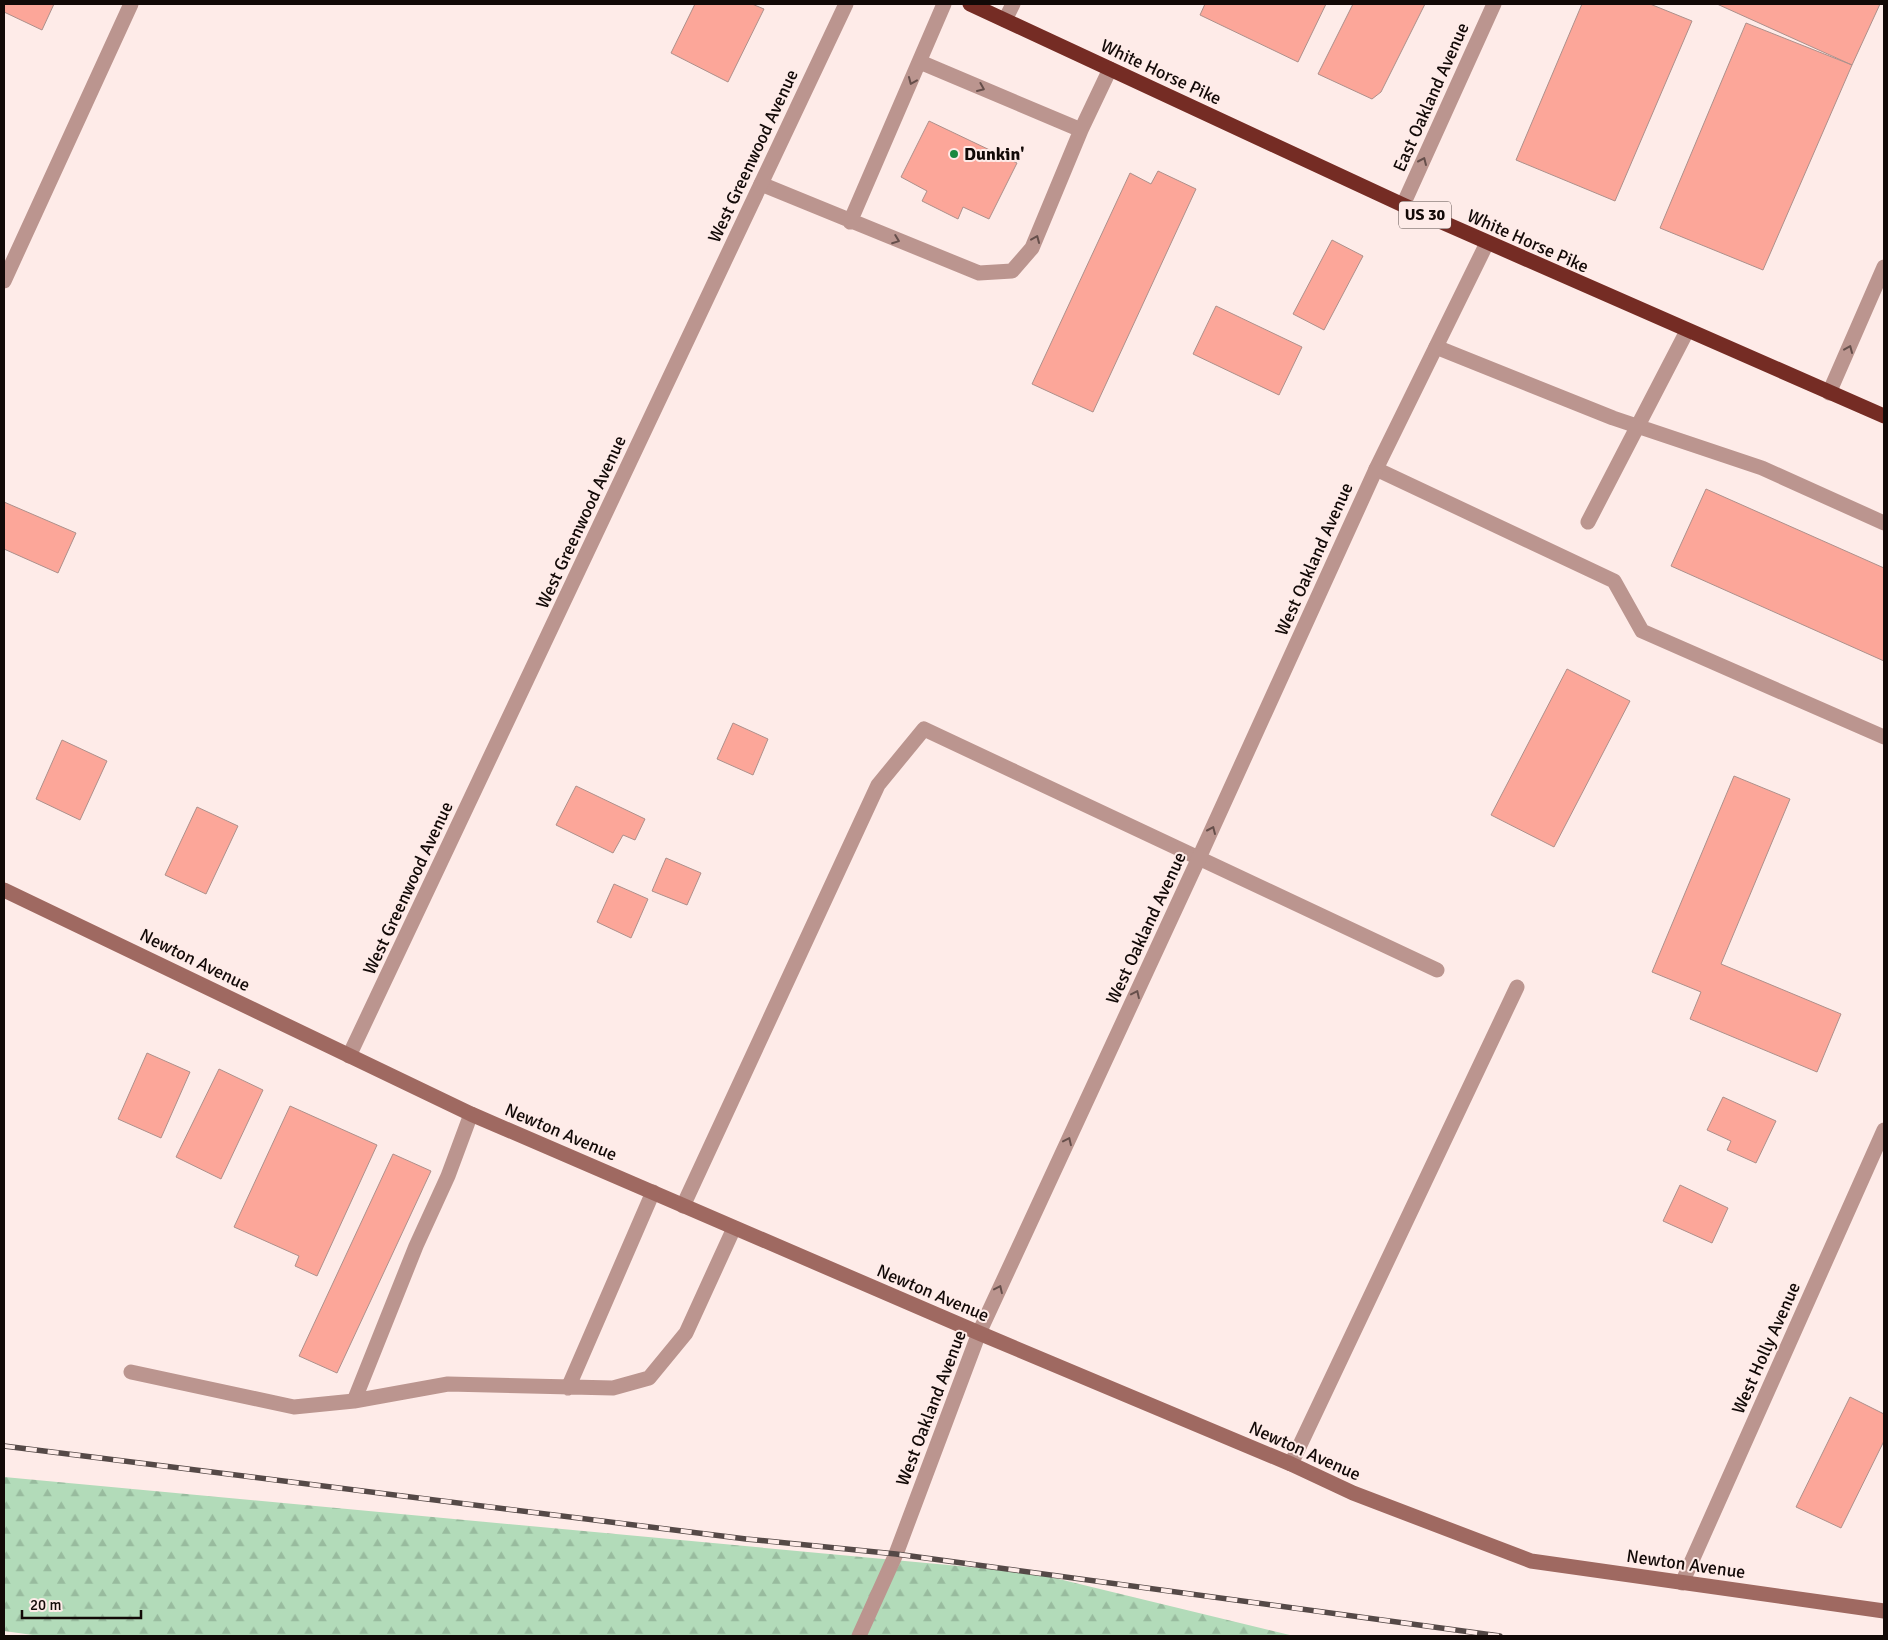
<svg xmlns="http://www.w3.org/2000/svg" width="1888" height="1640" font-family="Signika,sans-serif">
<defs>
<pattern id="forest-firs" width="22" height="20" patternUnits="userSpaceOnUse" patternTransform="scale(1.25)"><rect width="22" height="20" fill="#b2dbb9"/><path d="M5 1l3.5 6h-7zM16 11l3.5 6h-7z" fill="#98bb9e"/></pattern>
</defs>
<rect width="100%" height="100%" fill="#feebe8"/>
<path fill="url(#forest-firs)" d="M4,1477l1030,96 260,63h-1254l-36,-5z"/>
<path fill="#fca699" stroke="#ad908b" d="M4,4h50l-12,26 -38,-18z
M695,4h57l12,5 -36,73 -57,-29z
M1205,4h121l-28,58 -98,-47z
M1353,4h72l-44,88 -9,7 -54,-25z
M1582,4h68l42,17 -77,180 -99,-41z
M1717,4h163l-28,61z
M1746,23l106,42 -89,205 -103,-42z
M929,121l88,42 -28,56 -26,-12 -5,12 -36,-18 5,-10 -26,-14z
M1158,171l38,18 -103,223 -61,-28 98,-211 21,11z
M1332,240l31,16 -39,74 -31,-16z
M1216,306l86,41 -23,48 -86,-41z
M1706,489l178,79v93l-213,-95z
M4,502l72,31 -18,40 -54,-24z
M1567,669l63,32 -76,146 -63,-32z
M733,723l35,16 -15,36 -36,-16z
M62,740l45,21 -27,59 -44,-21z
M1734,776l56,23 -69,165 120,50 -24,58 -127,-53 11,-27 -49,-20z
M576,786l69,33 -10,21 -12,-5 -10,18 -57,-28z
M197,807l41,19 -32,68 -41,-19z
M666,858l35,15 -14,32 -35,-14z
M614,884l34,15 -17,39 -34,-16z
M147,1053l43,19 -29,66 -43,-19z
M219,1069l44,21 -42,89 -45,-22z
M1723,1097l53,24 -20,42 -29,-13 4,-9 -24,-11z
M290,1106l87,39 -60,131 -22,-10 4,-10 -65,-29z
M393,1154l38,17 -94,202 -38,-17z
M1680,1185l48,23 -16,35 -49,-22z
M1850,1397l34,17v27l-43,87 -45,-21z"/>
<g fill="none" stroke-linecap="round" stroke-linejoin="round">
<path stroke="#bb958f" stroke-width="15" d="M920,62l161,68
M761,184l218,89 33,-2 20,-23 49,-118 29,-61
M850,222l94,-218
M1436,347l177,71 149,50 122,55
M1376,469l238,112 28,50 242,106
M1588,522l99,-191
M683,1206l195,-421 46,-56 513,241
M131,1372l163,35 60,-6 94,-17 165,4 36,-10 37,-45 48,-105
M568,1388l85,-196
M354,1401l62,-155 32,-70 23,-62
M1291,1464l226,-477"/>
<path stroke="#bb958f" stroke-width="15" d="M1005,20l8,-16
M1403,205l91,-201
M4,281l127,-277
M1829,393l55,-126
M349,1056l497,-1052
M1682,1583l202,-453
M859,1636l37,-82 83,-221 219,-473 178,-391 111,-226"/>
<path stroke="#9f6961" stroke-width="15" d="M4,890l467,224 508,219 312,131 62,29 178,68 353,50"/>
<path stroke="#752c24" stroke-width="15" d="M970,4l433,201 481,211"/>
<defs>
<path id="rail" d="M4,1446l742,93 150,15 604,82"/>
</defs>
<use href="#rail" stroke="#554947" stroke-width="5.5"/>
<use href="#rail" stroke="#feebe8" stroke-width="4" stroke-dasharray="11" stroke-linecap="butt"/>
</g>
<defs><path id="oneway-chevron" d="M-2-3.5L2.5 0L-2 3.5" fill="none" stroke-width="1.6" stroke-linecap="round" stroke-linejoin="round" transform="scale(1.25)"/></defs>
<g stroke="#664f4b">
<use href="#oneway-chevron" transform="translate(912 81) rotate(113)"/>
<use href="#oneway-chevron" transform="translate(981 88) rotate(23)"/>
<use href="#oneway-chevron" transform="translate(1423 161) rotate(-66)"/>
<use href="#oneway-chevron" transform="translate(1036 239) rotate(-67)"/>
<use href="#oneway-chevron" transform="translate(896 240) rotate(21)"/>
<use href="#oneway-chevron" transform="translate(1849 349) rotate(-67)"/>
<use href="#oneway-chevron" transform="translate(1212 830) rotate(-66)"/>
<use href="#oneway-chevron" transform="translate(1136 994) rotate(-65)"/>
<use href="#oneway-chevron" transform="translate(1068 1141) rotate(-65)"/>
<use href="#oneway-chevron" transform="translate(999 1289) rotate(-65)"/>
</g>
<circle fill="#1a8941" stroke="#feebe8" stroke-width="2" cx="954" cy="154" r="5"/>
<g text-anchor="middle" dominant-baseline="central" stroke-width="4" stroke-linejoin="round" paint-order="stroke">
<rect fill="#feebe8" stroke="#594d4a" stroke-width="1" x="1399" y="201.5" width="52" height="27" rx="4"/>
<g font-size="16" font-weight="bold" fill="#120907">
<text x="1425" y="215">US 30</text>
</g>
<g font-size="18" fill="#120907" stroke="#feebe8">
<text transform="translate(1161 72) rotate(25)">White Horse Pike</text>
<text transform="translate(1431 97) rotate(-66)">East Oakland Avenue</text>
<text transform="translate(753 156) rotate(-65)">West Greenwood Avenue</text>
<text transform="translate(1528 241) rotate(24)">White Horse Pike</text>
<text transform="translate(581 522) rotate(-65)">West Greenwood Avenue</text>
<text transform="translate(1314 559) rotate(-66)">West Oakland Avenue</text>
<text transform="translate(408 888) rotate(-65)">West Greenwood Avenue</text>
<text transform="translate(1146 928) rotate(-65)">West Oakland Avenue</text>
<text transform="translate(195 960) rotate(26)">Newton Avenue</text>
<text transform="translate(561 1132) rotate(23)">Newton Avenue</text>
<text transform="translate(933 1293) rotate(23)">Newton Avenue</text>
<text transform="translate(1766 1348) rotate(-66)">West Holly Avenue</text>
<text transform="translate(931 1408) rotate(-69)">West Oakland Avenue</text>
<text transform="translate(1305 1451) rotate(24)">Newton Avenue</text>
<text transform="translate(1686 1564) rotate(8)">Newton Avenue</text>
</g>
<g font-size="18" font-weight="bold" fill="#120907" stroke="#feebe8" text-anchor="start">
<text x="964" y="154">Dunkin'</text>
</g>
</g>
<rect width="1888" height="1640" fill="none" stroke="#120907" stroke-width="10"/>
<path d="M22 1610v8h119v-8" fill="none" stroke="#120907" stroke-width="2.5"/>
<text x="30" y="1610" font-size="15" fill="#120907" stroke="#feebe8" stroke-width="4" paint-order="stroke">20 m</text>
</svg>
